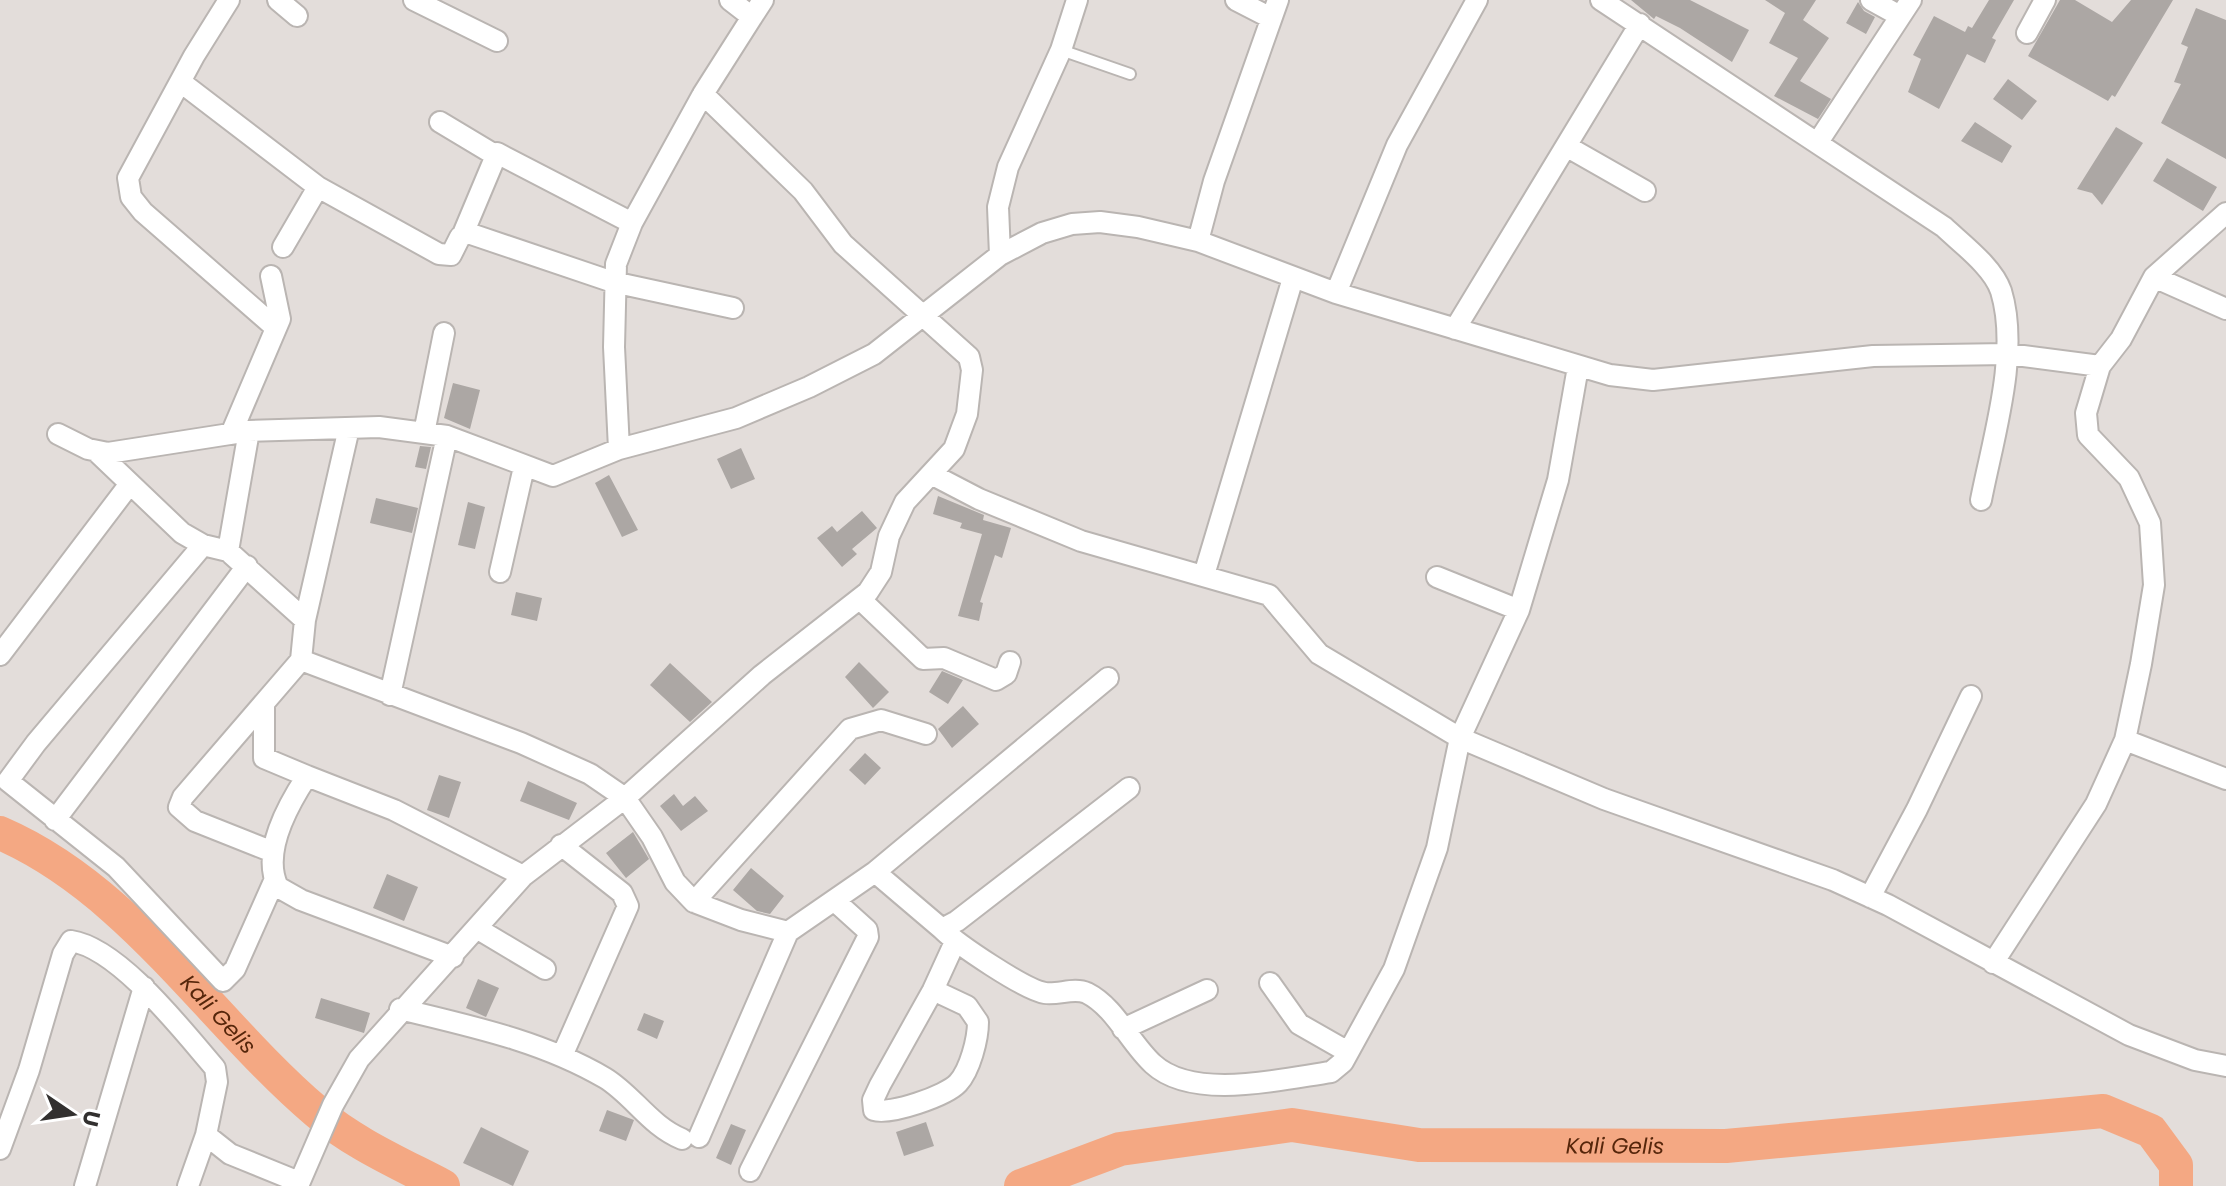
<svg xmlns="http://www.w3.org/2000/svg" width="2226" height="1186" font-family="Poppins,sans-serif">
<rect width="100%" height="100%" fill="#e3ddda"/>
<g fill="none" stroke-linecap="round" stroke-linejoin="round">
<g stroke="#f4a883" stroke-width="34">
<path id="s1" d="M0,833c130,56 212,190 317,279 36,31 84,52 126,74"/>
<path id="s2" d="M1021,1186l99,-37 172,-24 127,20 307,1 377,-35 48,20 25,34v21"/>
</g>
</g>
<path fill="#aca7a4" d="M1631,0h59l59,30 -17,32 -52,-34 -24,-12 -2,3z
M1765,0h51l-13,20 26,18 -29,43 31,18 -13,20 -44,-23 24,-38 -29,-15 16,-30z
M1989,0h25l-22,38 4,2 -11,23 -18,-9 -28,55 -31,-17 13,-33 -8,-4 21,-39 31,16 3,-6 4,2z
M2060,0h15l37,22 19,-22h42l-58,97 -3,-2 -4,6 -80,-45z
M1858,2l6,9 11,6 -9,17 -20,-11z
M2196,8l30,12v139l-65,-36 20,-39 -7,-2 14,-35 -7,-3z
M2008,79l29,22 -15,19 -29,-21z
M1975,122l37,24 -10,17 -41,-22z
M2116,127l27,16 -41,62 -10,-12 -15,-4z
M2167,158l50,29 -14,24 -50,-30z
M453,383l27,7 -10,39 -26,-11z
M420,446l11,1 -5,22 -11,-2z
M741,448l14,31 -24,10 -14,-30z
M609,475l29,55 -16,7 -27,-54z
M938,496l46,19 -1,5 28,8 -9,30 -7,-3 -15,47 3,1 -4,18 -21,-5 24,-82 -22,-6 2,-5 -29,-9z
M376,498l42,10 -6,25 -42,-10z
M468,502l17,5 -10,42 -17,-4z
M862,511l15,17 -25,21 5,5 -15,13 -25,-29 15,-12 5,6z
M516,592l26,6 -5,23 -26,-6z
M859,662l30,30 -16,16 -28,-31z
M670,663l42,39 -22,20 -40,-37z
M942,671l21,9 -15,24 -19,-12z
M963,706l16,18 -27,24 -14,-19z
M865,753l16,15 -16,17 -16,-15z
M439,775l22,7 -12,36 -22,-8z
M528,781l49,22 -8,17 -49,-19z
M674,794l9,12 12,-10 13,15 -27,20 -21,-25z
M633,832l16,27 -23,19 -20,-25z
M751,868l33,28 -14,18 -13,-3 -24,-21z
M387,874l31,13 -14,34 -31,-13z
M478,979l21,9 -13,29 -20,-9z
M321,998l49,15 -6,20 -49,-15z
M644,1013l20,8 -7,18 -20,-9z
M607,1110l27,10 -8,21 -27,-10z
M926,1122l8,24 -30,10 -8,-24z
M731,1124l15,6 -15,35 -15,-7z
M481,1127l48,24 -16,35 -50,-23z"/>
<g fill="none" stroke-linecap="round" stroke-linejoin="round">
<defs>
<path id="service" d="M1061,50l69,24"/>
<path id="minor" d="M229,0l-35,56 -66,122 3,19 12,15 133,116
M278,0l19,16
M414,0l83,41
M1236,0l35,18
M1601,0l343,227c18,17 49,40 57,64 19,62 -8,147 -20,209
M1871,0l29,16
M752,17l11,-17
M2027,33l18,-33
M182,83l136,104 121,67 12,1 9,-18 8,-4 145,49 120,26
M440,122l55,33
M1818,142l93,-142
M1566,146l79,45
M463,234l34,-81 135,70
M1198,241l16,-60 64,-181
M283,247l35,-60
M1000,255l-2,-48 10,-40 53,-117 16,-50
M2154,277l72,32
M1336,293l61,-148 80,-145
M1455,329l185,-305
M249,431l-21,120 77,69 -4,40 220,83 69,31 35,24 27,39 23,45 19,20 47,18 47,12 87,-60
M424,433l20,-100
M58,434l30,15 20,4 141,-22 130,-4 68,9 106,40 66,-27 117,-31 73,-31 65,-33 126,-99 42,-22 30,-9 28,-2 38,5 60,14 138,52 274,82 43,5 220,-24 135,-2 92,12
M231,434l49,-115 -9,-43
M619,449l-5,-102 2,-83 16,-41 71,-129 49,-77 -22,-17
M96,451l86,82 21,12
M931,474l48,25 102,42 188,54 50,59 141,84 144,61 229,81 55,25 241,130 66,25 31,6
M228,551l-25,-6 -167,198 -28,38 108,86 107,114 12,-12 40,-90
M500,572l24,-105
M1204,575l89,-297
M1437,577l82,33
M860,599l63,60 21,-1 52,22 10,-6 4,-12
M305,620l44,-192
M0,655l129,-170
M390,695l57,-259
M264,706v52l43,18
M2125,740l101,39
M1129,788l-172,133 -15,8c15,15 83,61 103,64 14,2 29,-6 42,0 28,14 43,50 66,71 40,37 129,15 178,8l12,-10 51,-93 43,-121 23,-110 59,-128 39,-130 20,-113
M55,820l192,-254
M561,845l61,48 6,13 -66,150
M273,852l-78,-31 -16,-14 4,-10 118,-137
M1870,897l47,-88 54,-113
M694,902l156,-173 31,-9 45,14
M478,929l67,40
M942,929l-67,-57 233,-194
M453,957l-152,-57 -23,-13c-17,-35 10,-82 29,-111l87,34 129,66
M1993,963l103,-159 29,-64 16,-76 13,-79 -4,-62 -21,-45 -41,-43 -2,-22 14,-47 21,-27 33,-62 72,-64
M1270,983l29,41 49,28
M933,990l-53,95 -7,15 1,10c16,5 72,-14 84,-27 12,-13 20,-44 20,-61l-11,-16 -34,-16 22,-48
M400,1009c70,17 142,32 205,69 28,17 45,48 77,61
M1123,1029l84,-39
M699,1137l89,-205
M0,1149l29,-79 34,-116 8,-13c48,7 112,90 144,127l2,14 -11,53 24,19 69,28
M750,1171l118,-234 -1,-7 -31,-28
M85,1186l59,-199
M188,1186l18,-51
M298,1186l35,-81 26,-46 164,-183 102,-78 137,-123 106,-83 13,-20 8,-36 16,-34 49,-53 13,-35 5,-44 -3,-13 -126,-113 -40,-53 -100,-97"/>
</defs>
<use href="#service" stroke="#bab5b2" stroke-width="14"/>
<use href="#minor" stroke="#bab5b2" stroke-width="24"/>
<use href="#service" stroke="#fff" stroke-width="10"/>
<use href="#minor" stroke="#fff" stroke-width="20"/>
</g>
<g text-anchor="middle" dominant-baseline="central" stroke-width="6" stroke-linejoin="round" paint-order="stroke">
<g font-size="22" font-style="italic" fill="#56260b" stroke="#fff">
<text stroke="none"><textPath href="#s1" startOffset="286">Kali Gelis</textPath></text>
<text stroke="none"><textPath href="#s2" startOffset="604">Kali Gelis</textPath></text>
</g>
</g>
<g transform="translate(72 1114) rotate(103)" stroke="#ffffff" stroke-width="6" paint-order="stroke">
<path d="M0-6L14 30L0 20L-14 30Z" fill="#32302f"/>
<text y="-12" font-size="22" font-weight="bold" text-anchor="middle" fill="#32302f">U</text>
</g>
</svg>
